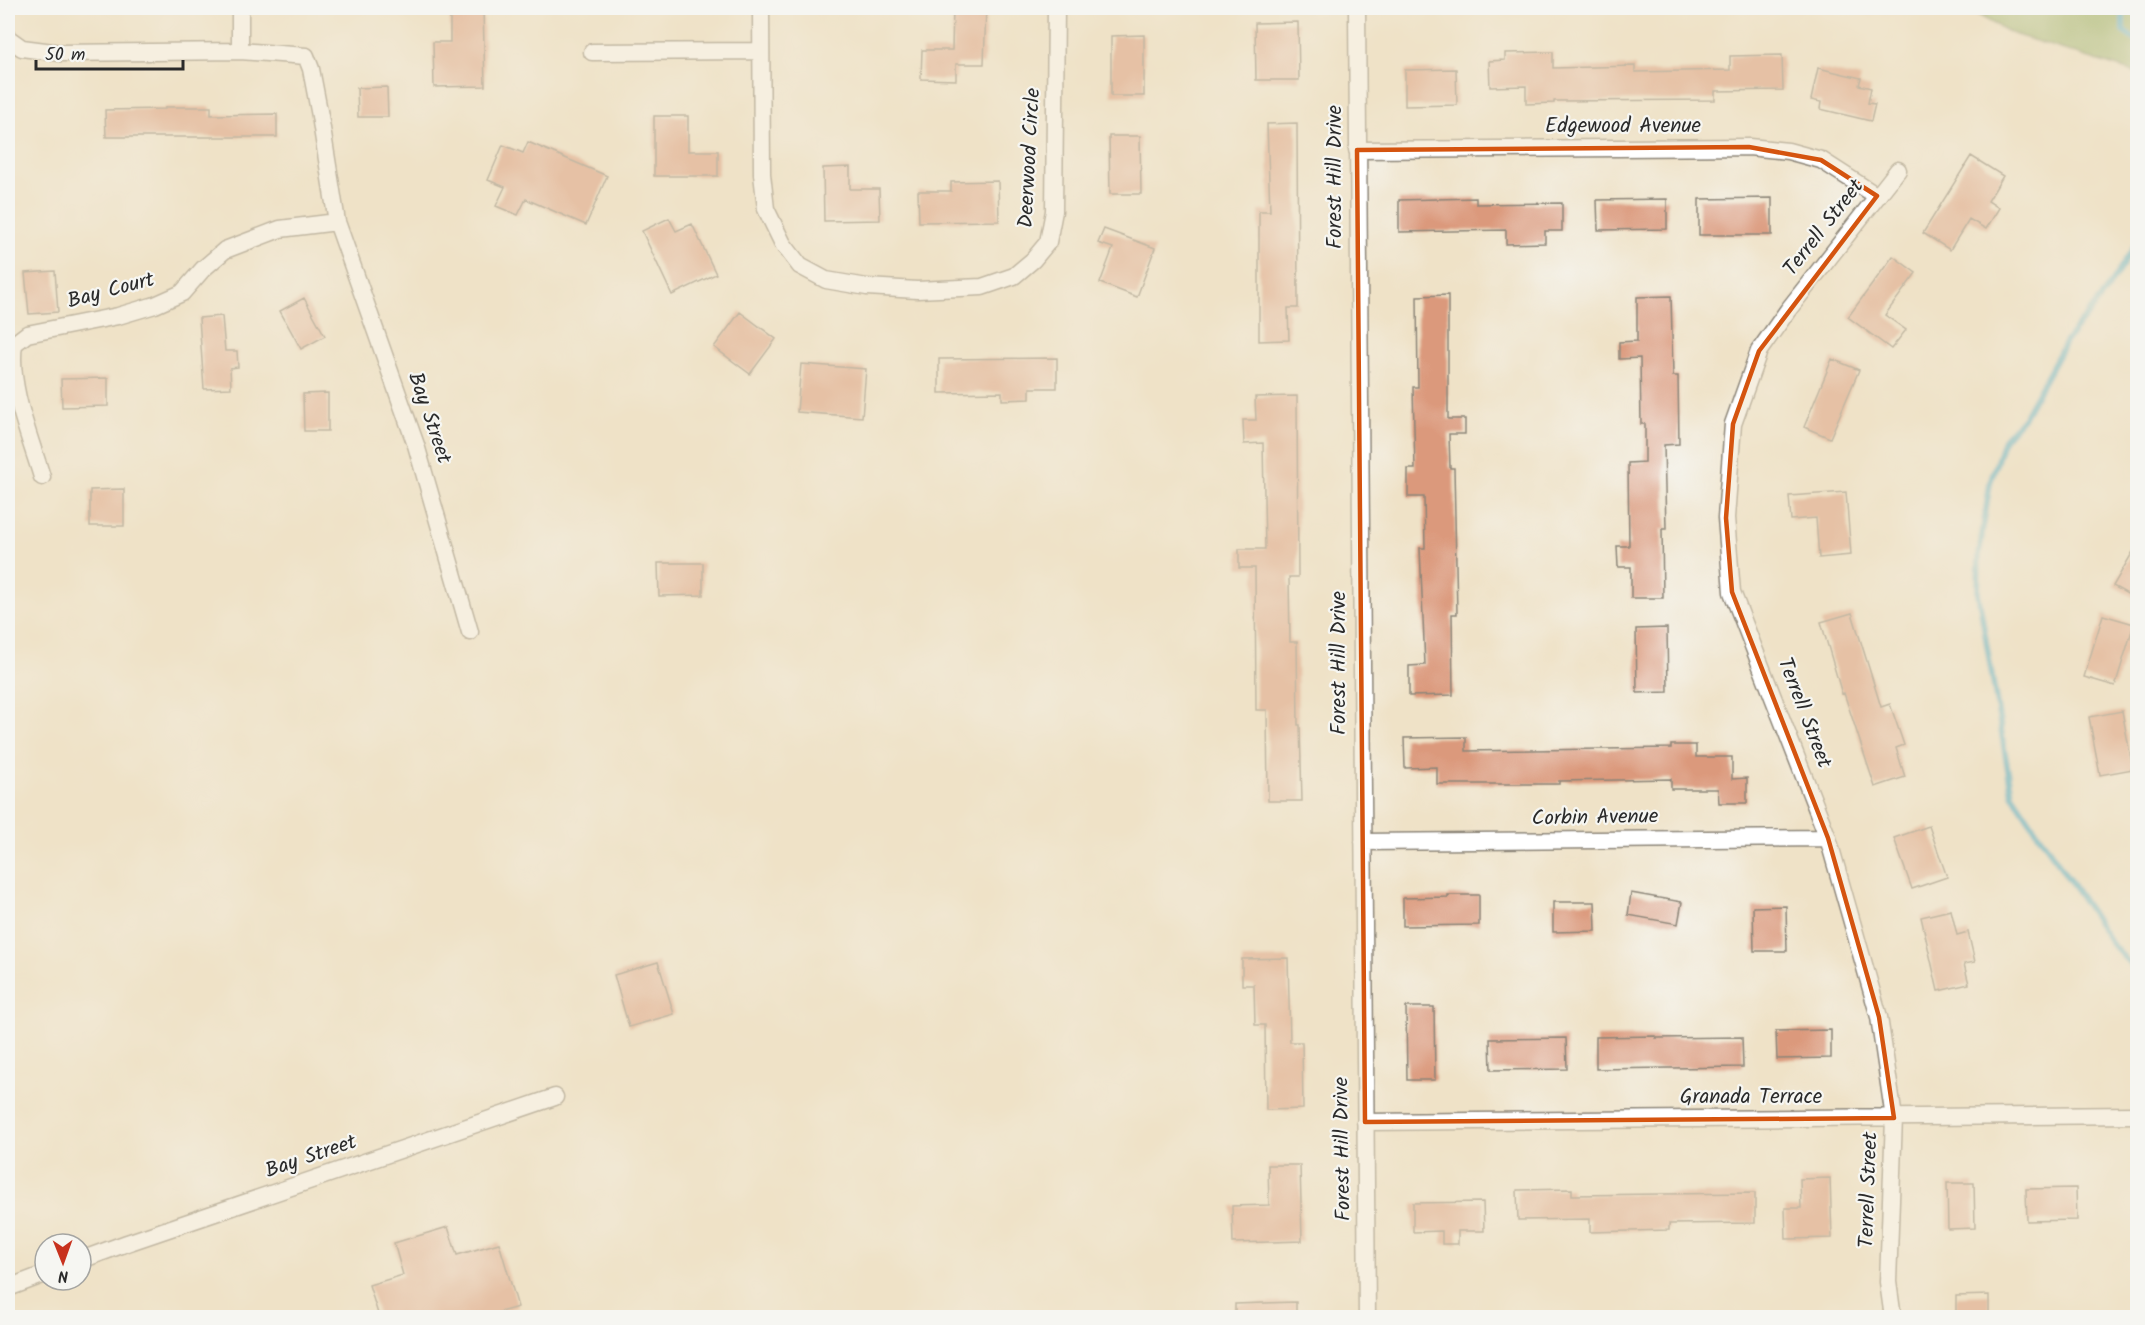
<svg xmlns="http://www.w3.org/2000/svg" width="2145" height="1325" font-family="Kalam,sans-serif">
<rect width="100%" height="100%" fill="#f6f6f2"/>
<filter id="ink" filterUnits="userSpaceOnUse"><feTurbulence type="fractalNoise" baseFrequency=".0167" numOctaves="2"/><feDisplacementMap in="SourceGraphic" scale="12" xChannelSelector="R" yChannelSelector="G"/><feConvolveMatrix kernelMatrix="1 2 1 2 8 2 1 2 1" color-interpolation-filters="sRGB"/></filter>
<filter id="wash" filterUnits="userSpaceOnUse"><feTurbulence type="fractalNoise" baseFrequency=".008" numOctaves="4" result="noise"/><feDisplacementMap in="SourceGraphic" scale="24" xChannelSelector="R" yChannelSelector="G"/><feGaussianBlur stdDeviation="1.35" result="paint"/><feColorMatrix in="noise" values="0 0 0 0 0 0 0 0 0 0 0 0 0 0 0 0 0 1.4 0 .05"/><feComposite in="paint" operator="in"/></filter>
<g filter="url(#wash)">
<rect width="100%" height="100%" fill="#efe2c7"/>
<path fill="#92af62" stroke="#5e6d46" stroke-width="1.5" d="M1966,8h171v65l-127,-40z"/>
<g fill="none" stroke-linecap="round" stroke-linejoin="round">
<path stroke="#48aac7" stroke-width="6" d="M2123,8v23l15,11
M2138,241l-35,54 -37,46 -42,76 -20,22 -14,44 -7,45 -4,28 -1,37 34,201 102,153 24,25"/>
</g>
<g id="blocks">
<path fill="#db997b" d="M450,8h33l2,78 -51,1 -1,-45h17z
M953,8h33l-2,56h-28v16l-35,-1 1,-29h30z
M1298,22l1,58h-43l-1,-57z
M1144,35v61h-33v-60z
M1553,52v16l82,-2v6l95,-2v-14l52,-1 1,35 -68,1v9l-161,1v2l-28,1v-18l-36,1 -1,-26 16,-1v-7z
M1818,68l43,10 -2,7 12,3 -3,15 7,1 -4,17 -51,-12 1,-7 -10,-2z
M1456,69l1,36 -52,1v-36z
M387,87l1,30h-30l-1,-29z
M165,107h46v8l66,-1v23h-171l-1,-27 60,-1z
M654,116h34v35h30v25h-64z
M1297,123l1,185h-10l1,32 -30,1v-130h11l-3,-87z
M1109,136h31l1,58h-31z
M528,142l79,34 -21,49 -60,-26 -8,16 -22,-9 9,-19 -17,-7 15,-35 20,8z
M1971,156l32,20 -15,25 11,7 -13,21 -17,-10 -19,31 -27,-17z
M850,167v22h29l1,31 -56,1 -1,-53z
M998,181l1,40 -80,1 -1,-31h33v-9z
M1476,198v6l86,-1v28h-17v12l-39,1v-14l-107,2v-32z
M1772,198v37h-73v-36z
M1667,199v30l-69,1 -1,-30z
M669,218l7,13 16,-7 24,50 -44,21 -30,-64z
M1104,229l51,19 -18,49 -37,-14 13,-35 -15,-5z
M1893,256l23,17 -31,42 21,15 -15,19 -43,-32z
M55,271l3,41 -29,2 -4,-41z
M1448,295v124h17v15h-16l1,34h4l3,146h-5l1,81 -44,1v-30l16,-1 -5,-117h5l-1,-51h-16v-28h7l-2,-82h5l-1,-91z
M1671,296l2,80h5l1,68 -15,1 2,84h-4l1,69h-32v-31h-13l-1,-21h12l-1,-83 17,-1v-38h-4l-1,-66 -21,1v-17l18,-1v-44z
M304,298l21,38 -24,13 -21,-38z
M740,312l36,27 -26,35 -36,-27z
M222,316l3,35h12l1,16 -8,1 1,20 -27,1 -5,-71z
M1057,358v30h-27v11l-28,1v-8l-63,1v-34z
M1832,359l27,11 -29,68 -26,-11z
M801,364l65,5 -4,48 -65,-5z
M108,378v28l-46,1 -1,-28z
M328,393v38h-24l-1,-37z
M1297,396l1,181h-9l1,65h7l1,83h2l2,76h-34l-1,-91h-11l-1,-142h-16v-19h26l-2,-106 -19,1 -1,-24h13l-1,-23z
M124,489v37h-34v-36z
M1846,492l5,63 -32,3 -3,-40 -25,2 -2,-24z
M2138,543v57l-25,-14z
M658,563h45v32l-44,1z
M1852,613l29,94 9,-3 14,41 -8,3 9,29 -30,10 -31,-94 -2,1 -21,-72z
M2103,615l31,9 -19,62 -31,-9z
M1667,628l1,64 -31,1 -1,-64z
M2122,711l11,58 -33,6 -11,-58z
M1466,737v14l205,-3v-3h25v12h36v22l15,-1v25h-28l-1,-14h-47v-10l-112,2v3h-122v-17l-32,1 -1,-30z
M1929,826l18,51 -35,12 -18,-51z
M1631,893l51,9 -4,22 -50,-9z
M1448,895h31v30l-76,1v-28l45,-1z
M1553,902h42l1,29 -43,1z
M1786,906l1,45h-33l-1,-44z
M1951,910l6,25 11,-3 7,30 -11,2 5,20 -31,7 -17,-74z
M1288,958l2,84h12l1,67 -37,1 -1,-85h-10l-1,-40h-12v-26z
M658,962l16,52 -45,13 -15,-52z
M1406,1007h28l1,73h-28z
M1831,1030v28l-54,1 -1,-28z
M1656,1036v2l86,-1 1,30 -147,2v-32z
M1566,1038l1,31 -76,1 -1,-31z
M1268,1165h32l2,76 -69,2 -1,-37 37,-1z
M1830,1178l2,60 -46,1 -1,-31h16l-1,-29z
M1947,1183h27l1,45 -27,1z
M2076,1188l1,32 -50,1 -1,-32z
M1572,1189v6l183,-2v30l-86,1v6l-79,2v-13l-72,1 -1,-30z
M1483,1202l1,29h-26v13h-16v-13l-29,1v-29z
M448,1227l9,28 42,-12 19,64 -36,10h-103l-10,-32 34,-10 -9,-32z
M1989,1295v22h-33v-21z
M1296,1302v15h-61v-13z"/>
</g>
</g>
<g filter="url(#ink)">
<use href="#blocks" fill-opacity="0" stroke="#8d8679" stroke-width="1.5"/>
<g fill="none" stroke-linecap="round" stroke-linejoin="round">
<defs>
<path id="street" d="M761,8l1,166 4,35 17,35 17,22 26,14 41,7 50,3 65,-3 32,-11 19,-16 15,-18 6,-31 2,-203
M1357,8l10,1310
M8,38l14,10 39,5 179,-2 66,5 5,13 9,47 17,106 79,223 54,187
M240,51v-43
M592,52l169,-1
M1357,150l392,-3 39,4 33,9 56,36
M42,477c-12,-40 -34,-91 -28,-133l13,-10 91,-18 37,-11 27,-12 21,-24 22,-19 55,-21 57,-7
M1363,842l465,-4
M1365,1122l773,-7
M81,1260l46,-17 428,-146
M8,1288l37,-14
M1893,1318l-5,-36 6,-164 -15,-101 -51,-179 -96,-246 -6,-74 7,-94 26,-73 29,-41 110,-140"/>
</defs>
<use href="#street" stroke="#8d8679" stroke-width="19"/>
<use href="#street" stroke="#fff" stroke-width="16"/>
</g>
</g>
<path d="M0 0H2145V1325H0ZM1749,147l72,13 56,36 -118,155 -26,73 -7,94 6,74 96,246 51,179 15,101 -529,4 -8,-972z" fill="#efe2c7" fill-opacity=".55" fill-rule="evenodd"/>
<path fill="none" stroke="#d5540f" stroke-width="4.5" stroke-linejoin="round" d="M1749,147l72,13 56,36 -118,155 -26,73 -7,94 6,74 96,246 51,179 15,101 -529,4 -8,-972z"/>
<g text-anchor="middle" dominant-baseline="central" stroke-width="4.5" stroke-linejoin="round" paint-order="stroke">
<g font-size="21" fill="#2b2b2b" stroke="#f6f6f2">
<text x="1623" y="126">Edgewood Avenue</text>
<text transform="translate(1030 158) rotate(-87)">Deerwood Circle</text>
<text transform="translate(1335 177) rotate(-90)">Forest Hill Drive</text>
<text transform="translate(1824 228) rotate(-52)">Terrell Street</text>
<text transform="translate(111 291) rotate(-15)">Bay Court</text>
<text transform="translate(429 418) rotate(71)">Bay Street</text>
<text transform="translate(1339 663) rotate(-90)">Forest Hill Drive</text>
<text transform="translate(1804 713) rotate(69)">Terrell Street</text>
<text transform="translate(1595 818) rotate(-1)">Corbin Avenue</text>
<text x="1751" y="1097">Granada Terrace</text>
<text transform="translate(1343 1149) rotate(-91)">Forest Hill Drive</text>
<text transform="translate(311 1157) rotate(-19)">Bay Street</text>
<text transform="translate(1869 1190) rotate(-88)">Terrell Street</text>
</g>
</g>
<rect width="2145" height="1325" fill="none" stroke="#f6f6f2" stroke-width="30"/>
<g transform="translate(63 1262) rotate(179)"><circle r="28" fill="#f6f6f2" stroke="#a5a5a2" stroke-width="1.5"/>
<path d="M0-4.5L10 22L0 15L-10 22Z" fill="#c8321e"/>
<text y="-9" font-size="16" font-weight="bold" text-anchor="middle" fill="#2b2b2b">N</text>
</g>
<path d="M36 60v9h147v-9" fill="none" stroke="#2b2b2b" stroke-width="3"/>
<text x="45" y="60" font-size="18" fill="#2b2b2b" stroke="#f6f6f2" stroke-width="4.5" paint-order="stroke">50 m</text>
</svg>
